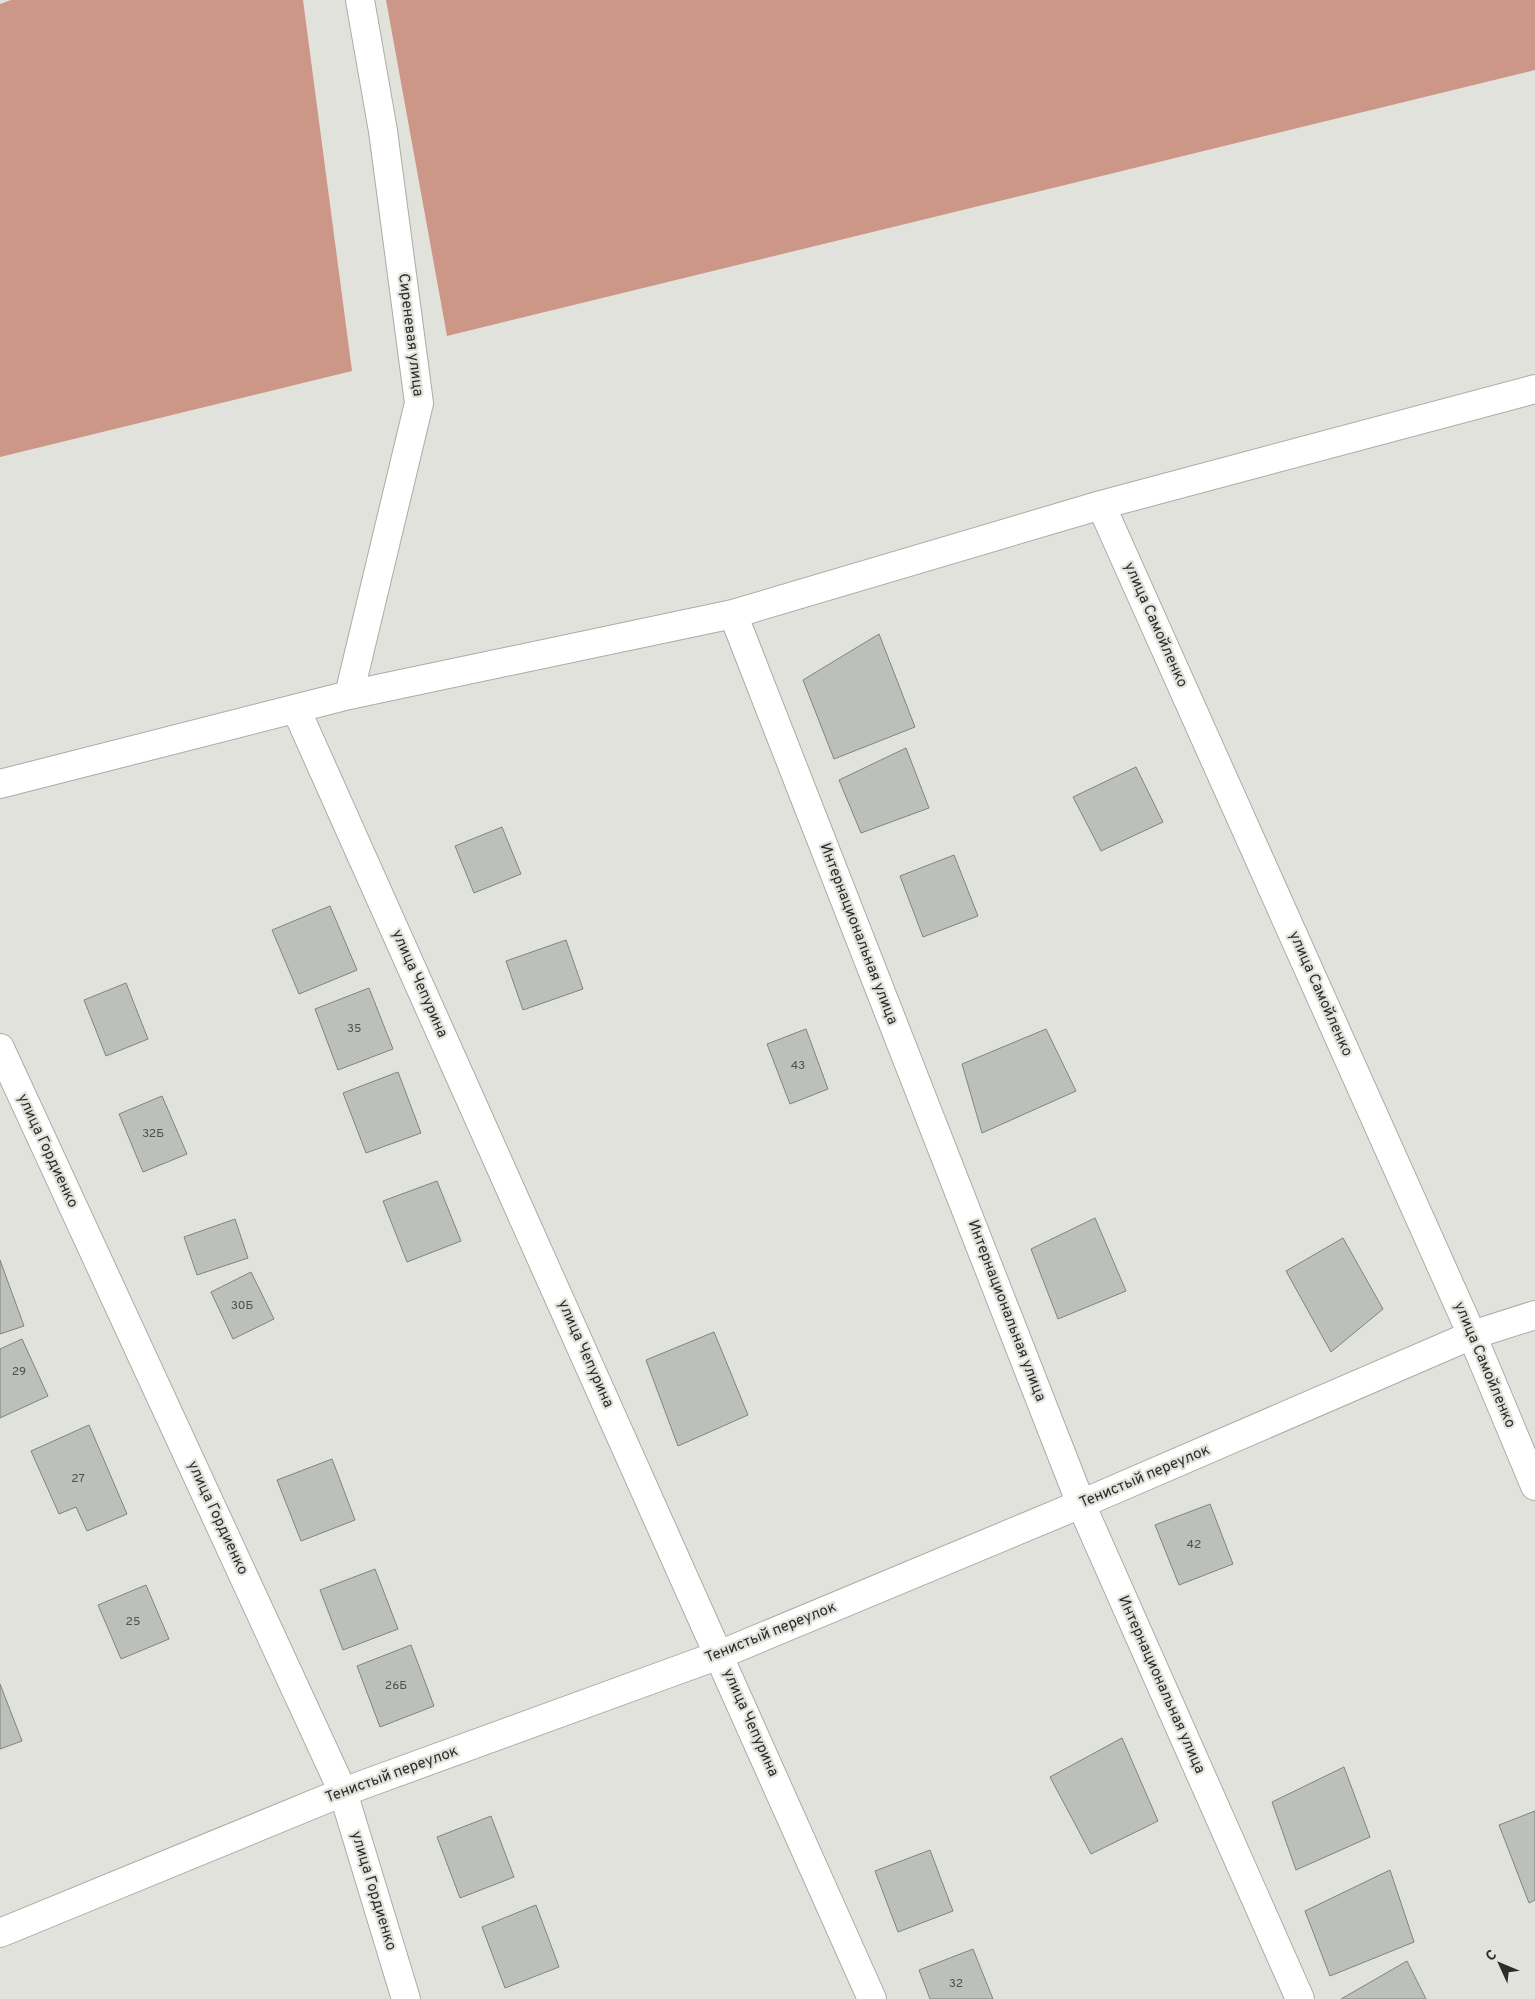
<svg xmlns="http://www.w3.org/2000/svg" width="1535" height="1999" font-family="Overpass,sans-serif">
<rect width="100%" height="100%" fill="#e2e2dc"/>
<path fill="#cd9787" d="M11,0h292l49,371 -352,86v-453z
M386,0h1149v70l-1088,266z"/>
<path fill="#bcc0bb" stroke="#80837f" d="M879,634l36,93 -81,32 -31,-79z
M906,748l23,60 -68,25 -22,-53z
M1136,767l27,55 -62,29 -28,-54z
M502,827l19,47 -47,19 -19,-47z
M954,855l24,61 -55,21 -23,-61z
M330,906l27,64 -58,24 -27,-64z
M566,940l17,49 -60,21 -17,-49z
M126,983l22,56 -42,17 -22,-56z
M369,988l24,61 -55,21 -23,-61z
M806,1029l22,60 -38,15 -23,-60z
M1046,1029l30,62 -94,42 -20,-69z
M398,1072l23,61 -55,20 -23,-60z
M162,1096l25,58 -44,18 -24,-58z
M437,1181l24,60 -54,21 -24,-61z
M1095,1218l31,73 -68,28 -27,-70z
M235,1219l13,39 -51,17 -13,-38z
M1343,1238l40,71 -52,43 -45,-81z
M0,1260l24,66 -24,8z
M251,1272l23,47 -41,20 -22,-47z
M714,1332l34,83 -70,31 -32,-86z
M22,1339l26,57 -48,22v-69z
M89,1425l38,89 -40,17 -11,-24 -17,7 -28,-63z
M332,1459l23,61 -54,21 -24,-61z
M1210,1504l23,60 -54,21 -24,-60z
M375,1569l23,60 -55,21 -23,-60z
M146,1585l23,54 -48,20 -23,-54z
M411,1645l23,61 -54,21 -23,-61z
M0,1684l22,57 -22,8z
M1122,1738l36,83 -67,33 -41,-77z
M1344,1767l26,70 -74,33 -24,-68z
M1535,1811v89l-6,3 -30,-78z
M491,1816l23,61 -54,21 -23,-61z
M930,1850l23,61 -55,21 -23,-61z
M1390,1870l24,72 -84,34 -25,-65z
M536,1905l23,62 -54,21 -23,-61z
M973,1949l20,50h-63l-11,-29z
M1407,1961l19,38h-85z"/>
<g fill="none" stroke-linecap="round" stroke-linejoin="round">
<defs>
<path id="minor" d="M1101,505l371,830 63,151
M733,614l348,890 219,495
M349,695l70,-292 -36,-272 -23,-131
M296,709l576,1290
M0,784l349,-89 384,-81 368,-109 434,-116
M0,1048l343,744 63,207
M0,1933l343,-141 376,-137 362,-151 391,-169 63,-20"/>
</defs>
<use href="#minor" stroke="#acaba6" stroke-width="30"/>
<use href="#minor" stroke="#fff" stroke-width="28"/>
</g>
<g text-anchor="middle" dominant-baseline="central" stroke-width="4.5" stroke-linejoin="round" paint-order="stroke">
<g font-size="12" fill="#50514e">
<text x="354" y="1029">35</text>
<text x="798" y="1066">43</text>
<text x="153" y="1134">32Б</text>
<text x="242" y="1306">30Б</text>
<text x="19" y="1372">29</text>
<text x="78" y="1479">27</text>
<text x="1194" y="1545">42</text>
<text x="133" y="1622">25</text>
<text x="396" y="1686">26Б</text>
<text x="956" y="1984">32</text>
</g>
<g font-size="15" fill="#2c2c2a" stroke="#e2e2dc">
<text transform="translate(410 335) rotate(83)">Сиреневая улица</text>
<text transform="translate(1155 625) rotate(66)">улица Самойленко</text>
<text transform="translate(858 934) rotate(69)">Интернациональная улица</text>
<text transform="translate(419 984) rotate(66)">улица Чепурина</text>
<text transform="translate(1320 994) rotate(66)">улица Самойленко</text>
<text transform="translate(47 1151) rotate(65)">улица Гордиенко</text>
<text transform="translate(1006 1311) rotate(69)">Интернациональная улица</text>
<text transform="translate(585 1354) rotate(66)">улица Чепурина</text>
<text transform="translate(1484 1365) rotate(67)">улица Самойленко</text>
<text transform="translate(1145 1477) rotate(-23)">Тенистый переулок</text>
<text transform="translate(217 1518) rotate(65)">улица Гордиенко</text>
<text transform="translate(771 1633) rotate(-22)">Тенистый переулок</text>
<text transform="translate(1161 1685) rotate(66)">Интернациональная улица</text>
<text transform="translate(750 1723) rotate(66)">улица Чепурина</text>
<text transform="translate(392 1775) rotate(-20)">Тенистый переулок</text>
<text transform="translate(373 1891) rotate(73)">улица Гордиенко</text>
</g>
</g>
<g transform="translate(1500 1964) rotate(314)" stroke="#e2e2dc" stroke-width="4" paint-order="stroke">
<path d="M0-4L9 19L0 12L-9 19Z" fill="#2c2c2a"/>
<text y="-8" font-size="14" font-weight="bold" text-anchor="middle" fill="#2c2c2a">С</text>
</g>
</svg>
